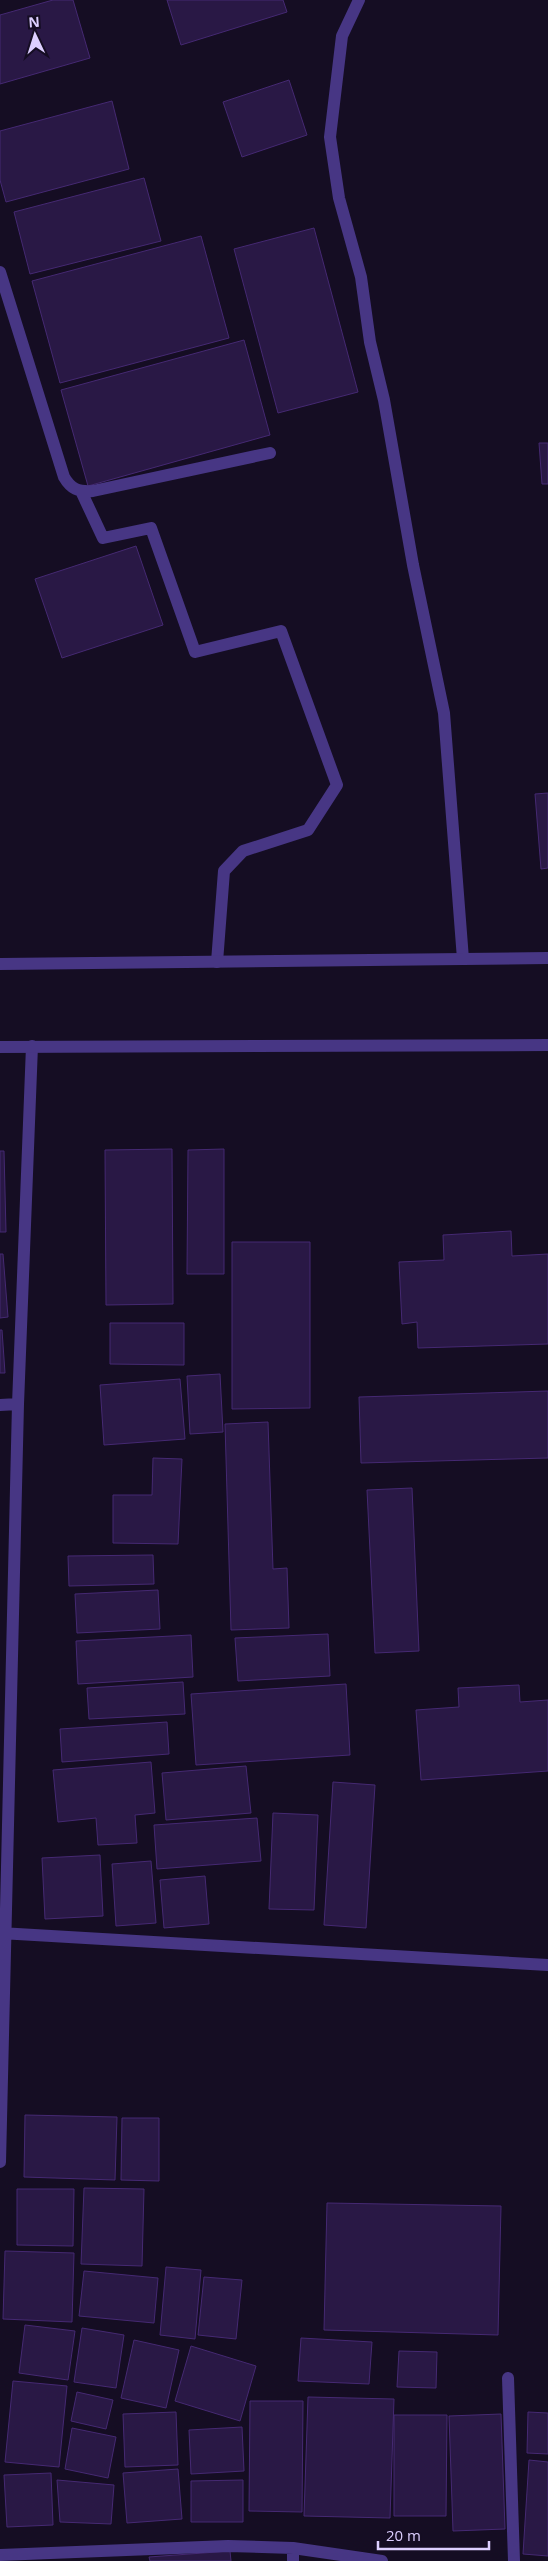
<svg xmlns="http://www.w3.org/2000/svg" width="548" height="2561" font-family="'Open Sans',sans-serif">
<rect width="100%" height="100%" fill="#150d23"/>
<path fill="#291845" stroke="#452972" d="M53,0h20l17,58 -90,26v-69z
M167,0h116l4,12 -106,33z
M289,80l18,55 -65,22 -19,-55z
M112,101l17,68 -123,33 -6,-22v-49z
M144,178l17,63 -131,33 -16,-62z
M314,228l44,164 -80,21 -44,-164z
M201,236l28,102 -169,45 -28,-102z
M244,340l26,95 -182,51 -27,-96z
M539,443h9v41h-6z
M136,546l27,79 -101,33 -27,-79z
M548,793v75l-7,1 -6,-75z
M172,1149l1,155 -67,1 -1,-155z
M224,1149v125h-37l1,-124z
M0,1151h4l2,81h-6z
M511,1231l1,25 36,-2v90l-130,4 -1,-26 -15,2 -3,-62 45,-2 -1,-25z
M232,1242h78v166l-78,1z
M0,1254h3l5,63 -8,1z
M110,1323h74v42l-74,-1z
M0,1330h2l3,43h-5z
M220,1374l3,58 -33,2 -3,-58z
M180,1379l5,60 -81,6 -4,-60z
M548,1391v67l-187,5 -2,-66z
M268,1422l5,147 14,-1 2,60 -58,2 -6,-206z
M153,1458l29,1 -4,85 -65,-1v-48h39z
M412,1488l7,163 -44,2 -8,-163z
M153,1555l1,29 -85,2 -1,-30z
M158,1590l2,39 -83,4 -2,-39z
M328,1634l2,42 -92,5 -3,-43z
M191,1635l2,42 -115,7 -2,-43z
M183,1682l2,32 -96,5 -2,-31z
M346,1684l4,71 -154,10 -5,-71z
M519,1685l1,17 28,-2v71l-127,9 -5,-70 43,-3 -1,-19z
M167,1722l2,32 -107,8 -2,-33z
M151,1762l4,51 -20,2 2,28 -39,2 -2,-27 -38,4 -5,-52z
M246,1766l5,47 -85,7 -4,-47z
M333,1782l42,3 -9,143 -42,-3z
M273,1813l45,2 -4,95 -45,-1z
M257,1818l4,43 -104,8 -3,-44z
M100,1855l3,61 -58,3 -3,-61z
M151,1861l5,62 -40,3 -4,-62z
M205,1876l4,48 -45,4 -4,-48z
M25,2115l92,2 -2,63 -91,-3z
M122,2118h37v63l-38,-1z
M84,2188l60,1 -2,77 -61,-2z
M17,2189h57l-1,57 -56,-1z
M327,2203l174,3 -3,129 -174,-5z
M5,2251l69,2 -2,69 -69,-3z
M166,2267l35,3 -6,69 -35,-4z
M84,2271l74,7 -4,45 -75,-7z
M204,2277l38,3 -6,59 -38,-4z
M25,2325l50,6 -7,49 -49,-7z
M82,2328l42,7 -8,53 -42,-6z
M301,2338l71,4 -3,42 -71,-3z
M134,2340l45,10 -13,58 -45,-10z
M191,2346l65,20 -16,55 -65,-20z
M399,2351l38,1 -1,36 -39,-1z
M13,2381l54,5 -8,81 -54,-5z
M77,2392l36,8 -7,29 -35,-8z
M308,2397l86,2 -4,119 -86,-2z
M250,2401h53l-1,111 -53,-1z
M176,2412l2,53 -53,2 -2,-53z
M528,2412l20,1v41l-21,-1z
M501,2414l4,115 -52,2 -4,-115z
M394,2415h53l-1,101h-52z
M242,2427l2,44 -53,3 -2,-44z
M72,2428l44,9 -8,41 -43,-9z
M529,2460l19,2v94l-25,-2z
M178,2469l4,50 -55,4 -4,-50z
M51,2473l2,52 -46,2 -3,-52z
M57,2480l57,5 -3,39 -51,-2z
M243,2480v42h-52v-41z
M230,2551l1,10h-81l-1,-4z"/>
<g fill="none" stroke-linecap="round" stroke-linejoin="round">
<path stroke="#473684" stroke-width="12" d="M0,272l64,205c7,12 14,15 29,14l177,-38
M81,491l22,47 48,-10 44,124 86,-21 56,154 -29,45 -65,21 -19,20 -7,91"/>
<path stroke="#473684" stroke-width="12" d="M359,0l-17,36 -12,101 9,61 22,79 9,65 14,58 29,165 31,148 19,246
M0,1405l18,-1
M0,1933l548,32
M0,2162l18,-758 14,-358
M508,2378l6,183
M0,2555l228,-9 65,2 89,13
M293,2561v-13"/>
<path stroke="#473684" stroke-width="12" d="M0,964l548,-6
M0,1047l548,-2"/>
</g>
<g transform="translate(35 35) rotate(356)" stroke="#150d23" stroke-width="4" paint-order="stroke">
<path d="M0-4L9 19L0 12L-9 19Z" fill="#ddcfff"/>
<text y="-8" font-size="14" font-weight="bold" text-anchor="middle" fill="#ddcfff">N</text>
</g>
<path d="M378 2541v8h111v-8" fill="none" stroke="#ddcfff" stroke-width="2.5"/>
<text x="386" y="2541" font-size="15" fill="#ddcfff" stroke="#150d23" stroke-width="4" paint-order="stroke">20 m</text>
</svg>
